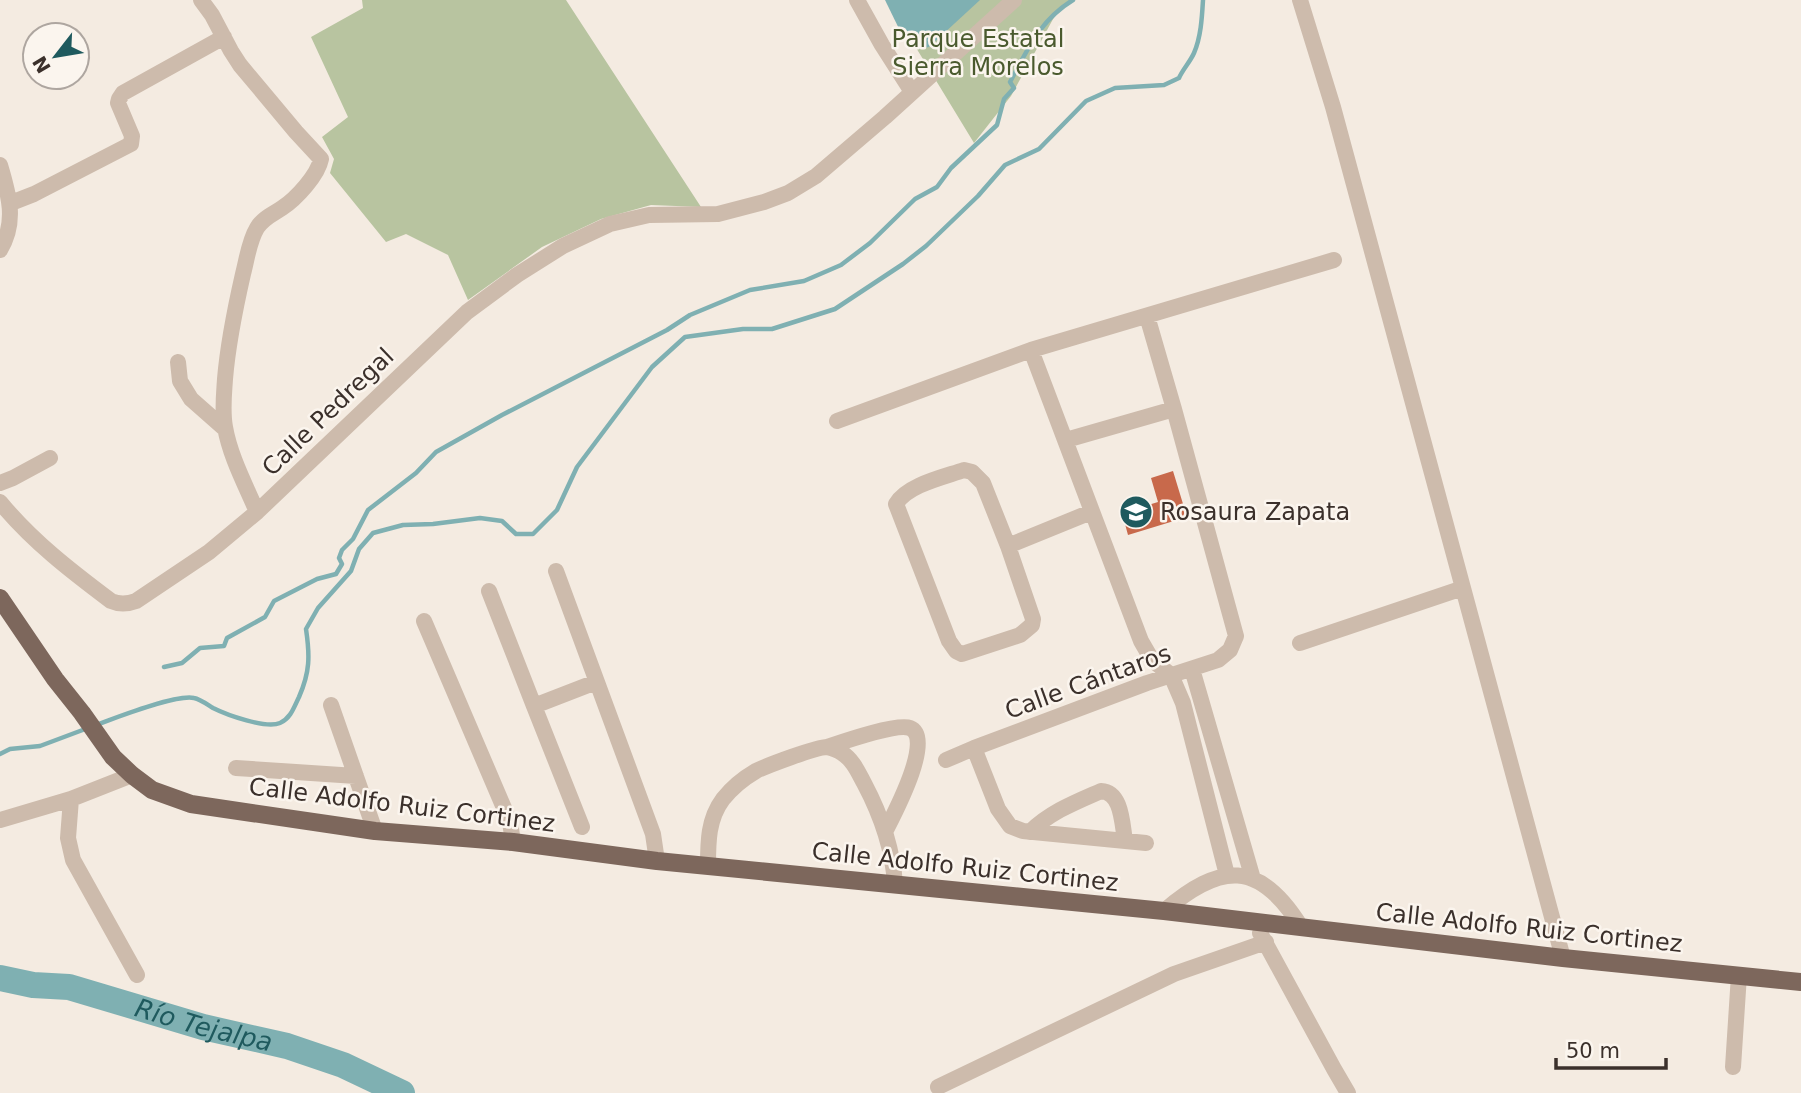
<svg xmlns="http://www.w3.org/2000/svg" width="1801" height="1093" font-family="'DejaVu Sans',sans-serif">
<rect width="100%" height="100%" fill="#f4ebe1"/>
<path fill="#b8c4a0" d="M362,0h204l135,207 -50,-2 -50,14 -59,28 -74,53 -20,-45 -42,-21 -20,8 -56,-69 4,-14 -12,-22 26,-20 -37,-80 52,-29z
M887,0h185l-14,10 -47,86 -37,47z"/>
<path fill="#7fb0b2" d="M885,0h95l-51,47 -10,2 -14,-8z"/>
<g fill="none" stroke-linecap="round" stroke-linejoin="round">
<path stroke="#7fb0b2" stroke-width="4.5" d="M164,667l18,-4 18,-15 24,-2 3,-8 38,-21 9,-16 43,-22 19,-5 6,-10 -3,-6 3,-8 11,-11 15,-29 48,-37 20,-21 66,-37 165,-85 23,-15 60,-25 54,-9 37,-16 29,-22 45,-44 22,-12 14,-19 46,-43 7,-26 10,-11 -4,-6c18,-33 30,-62 63,-82
M96,725c19,-7 80,-31 98,-27 6,1 14,7 19,10 14,7 53,21 67,15 11,-5 14,-16 19,-26 11,-25 11,-41 7,-68l12,-21 33,-37 8,-22 14,-16 30,-8 30,-1 47,-6 22,3 14,13h17l24,-24 20,-43 75,-100 33,-30 58,-8h29l63,-20 68,-45 23,-18 52,-50 27,-31 34,-16 47,-48 29,-13 49,-3 15,-7c4,-9 11,-16 15,-25 7,-16 8,-36 9,-53
M0,754l10,-5 30,-3 48,-18"/>
<path stroke="#7fb0b2" stroke-width="26" id="s1" d="M0,978l33,7 36,2 134,40 84,19 56,19 59,28"/>
</g>
<path fill="#c8694b" d="M1173,471l14,46 -59,18 -6,-22 36,-11 -7,-24z"/>
<g fill="none" stroke-linecap="round" stroke-linejoin="round">
<path stroke="#cdbbac" stroke-width="16" d="M201,0l11,15 19,36 9,14 56,67 25,27c-3,16 -25,40 -39,49 -9,6 -19,10 -25,20 -8,13 -10,31 -14,46 -8,35 -15,69 -18,105 -1,16 -3,32 0,48 5,29 20,57 32,85
M857,0l25,45 30,47
M1300,0l33,107 230,851
M0,165c9,30 17,57 0,85
M11,203l23,-9 97,-50 1,-8 -14,-33 1,-4 4,-6 101,-56
M1031,350l110,291 11,19 19,15 12,28 44,172
M178,362l2,19 11,18 34,30
M837,421l194,-71 303,-90
M1066,440l108,-31
M964,470l8,2 11,11 25,63 25,73 -1,6 -12,10 -58,19 -6,-3 -7,-10 -53,-137c11,-19 48,-27 68,-34z
M0,483l13,-5 37,-20
M0,502c32,39 71,69 111,99 9,4 17,3 25,0l73,-49 48,-40 210,-200 50,-37 46,-29 47,-22 39,-9 69,-1 46,-12 24,-9 28,-17 69,-59 129,-117
M1008,546l83,-34
M556,571l97,263 4,27
M489,591l45,115 62,-24
M424,621l86,201 3,20
M1300,643l163,-55
M1192,669l61,210
M331,705l44,126
M534,706l48,121
M827,747c15,-5 70,-24 83,-19 25,10 -17,88 -25,104
M974,748l24,61 12,17 13,5 123,12
M946,760l28,-12 173,-65 71,-23 12,-10 6,-14 -62,-227 -27,-93
M236,768l120,8
M71,799l-3,39 5,22 64,115
M0,820l71,-21 61,-24
M1030,832c20,-20 46,-30 71,-41 21,1 21,33 24,49
M708,866c0,-24 0,-47 15,-67 8,-10 21,-21 33,-28 10,-5 60,-24 71,-24 4,1 12,4 15,6 11,7 16,19 22,30 17,32 29,65 31,102
M1164,911c56,-48 95,-52 137,16
M1260,933l74,136 14,24
M1733,1067l6,-92
M938,1087l236,-113 92,-32"/>
<path stroke="#7d675c" stroke-width="18" d="M0,598l55,81 27,34 31,44 19,18 20,15 39,14 184,27 138,11 144,19 507,50 399,47 238,24"/>
</g>
<defs>
<symbol id="school-disc" viewBox="-11 -11 22 22"><circle r="9.5" fill="#1f5a5e" stroke="#fbf5ee"/><path d="M0-5L7-2L0 1L-7-2ZM-4 1L0 2.5L4 1V4Q0 6-4 4Z" fill="#fff"/></symbol>
</defs>
<g fill-rule="evenodd">
<use href="#school-disc" x="1117" y="493" width="38" height="38"/>
</g>
<g text-anchor="middle" dominant-baseline="central" stroke-width="5" stroke-linejoin="round" paint-order="stroke">
<g font-size="24" fill="#4a5a2e" stroke="#fbf5ee">
<text x="978" y="39">Parque Estatal<tspan x="978" dy="28">Sierra Morelos</tspan></text>
</g>
<g font-size="24" fill="#3b302b" stroke="#fbf5ee">
<text transform="translate(328 412) rotate(-44)">Calle Pedregal</text>
<text transform="translate(1088 682) rotate(-20)">Calle Cántaros</text>
<text transform="translate(402 805) rotate(7)">Calle Adolfo Ruiz Cortinez</text>
<text transform="translate(965 867) rotate(6)">Calle Adolfo Ruiz Cortinez</text>
<text transform="translate(1529 928) rotate(6)">Calle Adolfo Ruiz Cortinez</text>
</g>
<g font-size="24" fill="#3b302b" stroke="#fbf5ee" text-anchor="start">
<text x="1160" y="512">Rosaura Zapata</text>
</g>
<g font-size="26" font-style="italic" fill="#1f5a5e" stroke="#fbf5ee">
<text stroke="none"><textPath href="#s1" startOffset="210">Río Tejalpa</textPath></text>
</g>
</g>
<g transform="translate(56 56) rotate(239)"><circle r="33" fill="#fbf5ee" stroke="#aea6a0" stroke-width="2"/>
<path d="M0-5L12 26L0 18L-12 26Z" fill="#1f5a5e"/>
<text y="-10" font-size="19" font-weight="bold" text-anchor="middle" fill="#3b302b">N</text>
</g>
<path d="M1556 1058v10h110v-10" fill="none" stroke="#3b302b" stroke-width="3.5"/>
<text x="1566" y="1058" font-size="21" fill="#3b302b" stroke="#fbf5ee" stroke-width="5" paint-order="stroke">50 m</text>
</svg>
